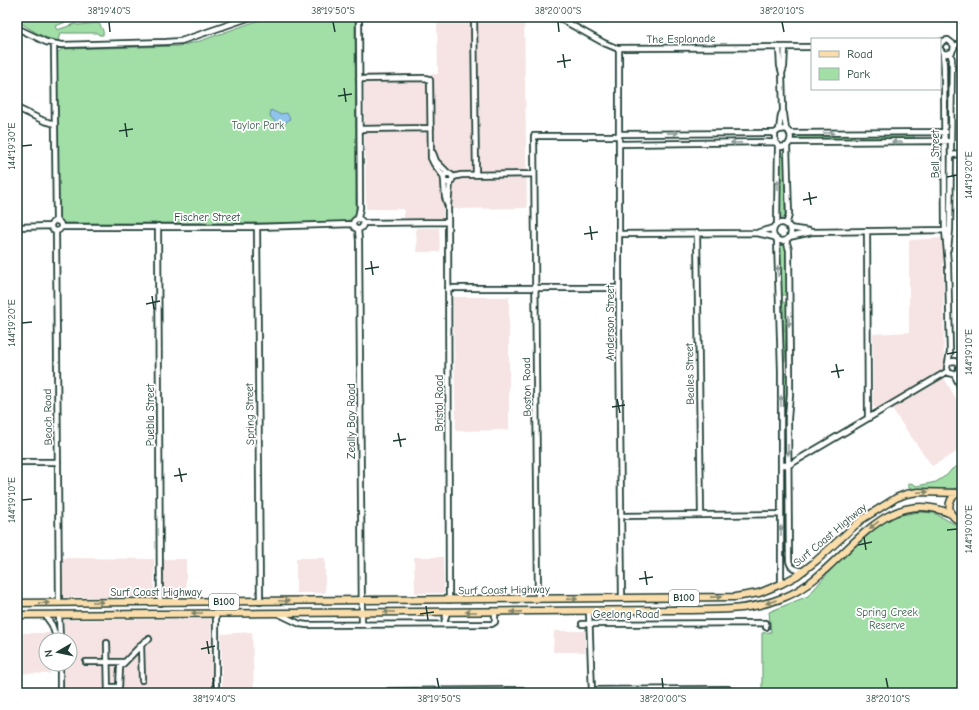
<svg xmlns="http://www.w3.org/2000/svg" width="979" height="710" font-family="'Comic Neue',sans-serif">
<rect width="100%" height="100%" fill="#fff"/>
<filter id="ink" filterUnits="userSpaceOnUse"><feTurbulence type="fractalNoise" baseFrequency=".025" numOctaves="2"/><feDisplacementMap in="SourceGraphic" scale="8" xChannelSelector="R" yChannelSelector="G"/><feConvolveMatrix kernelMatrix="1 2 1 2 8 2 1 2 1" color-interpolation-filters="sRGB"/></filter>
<g filter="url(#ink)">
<path fill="#f5e4e3" d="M437,17h87l3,191 -84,1v9h-39v-9h-38l-2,-135h74z
M962,163v48l-4,3 -1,-46z
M416,228h23l1,24h-23z
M943,238l1,140 18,31v40l-30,17 -39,-55 -20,-4v-73l36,-2v-92z
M453,297h56v133l-53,1z
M414,557h29l1,36h-29z
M63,558l91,1v38h-91z
M296,558h29v35h-29z
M163,559h23v38h-19l-3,-1 -2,-4z
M211,619l1,74h-148v-29h6v-24h-6v-20z
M554,631h31v21h-32z
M252,632l2,61h-32l-1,-59z
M17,633h33v7h-4v24h4v10l-33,-1z"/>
<path fill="#a1dfa7" stroke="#608e6e" d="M17,17h56l-1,3 -17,6 2,4 18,-6 3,1 21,-2c2,4 5,7 4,12h-4l-2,-2h-37l-2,8c-15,-2 -28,-13 -41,-20z
M268,17h87l1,195c-3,7 -8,9 -16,11h-278l-4,-5 -1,-165 5,-4 117,-3 21,-5z
M861,134h53v5h-53z
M794,135h60v4l-60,1z
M780,153h5v65h-5z
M780,245h7v50h-7z
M787,302l-2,59h-2l-1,-27 2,-3 -1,-24h-2v-4z
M784,375h4l-2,83 -2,1z
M962,464l-1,23 -13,3 -21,-1 -14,1 -6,-4 4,-3 6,3 19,-4 11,-7 5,-6z
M787,469v74h-4l2,-73z
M919,512l15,1 28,15v156l-11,9h-189v-60l9,-1 -2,-20 39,-16 28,-32 37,-35 23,-13z"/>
<path fill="#90c4ed" stroke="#638ea3" d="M271,110l8,4 8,-1 3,6 -7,6h-5l-8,-9z"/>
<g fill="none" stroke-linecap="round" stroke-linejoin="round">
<defs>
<path id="minor" d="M474,17l2,158
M557,17l47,26 12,5 196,-1
M17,28l29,14 16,3 104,-3 15,-1 70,-24
M54,44l2,177
M940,45l3,-4 5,-1 5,4 1,4 -2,4 -6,2 -3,-1 -3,-4
M954,46l8,-3
M779,47l1,19 2,7
M785,47l-1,20 -2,6 1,38 1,3 2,15
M619,48v282l3,268
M943,53l1,14 1,163 3,34 2,88 -2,11
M359,79l67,-1 4,2 1,78 3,6 10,13
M17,108l27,13 11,3
M360,129l71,-1
M779,130l2,-15 2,-4
M790,133l156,-1
M620,134l155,-1
M790,142l157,-1
M619,144l156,-2
M433,153l3,8 13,13
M951,155l11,-1
M443.5 178a4.5 4.5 0 1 1 9 0a4.5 4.5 0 1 1-9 0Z
M453,177l8,-2 73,-1
M444,180l1,17 2,7
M358,218l2,-10 -1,-191
M353 224a5 5 0 1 1 10 0a5 5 0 1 1-10 0Z
M51 226a5 5 0 1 1 10 0a5 5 0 1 1-10 0Z
M363,223l85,-1
M773 232a9 9 0 1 1 18 0a9 9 0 1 1-18 0Z
M777,224l1,-78
M786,225l3,-10 -2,-69c5,-5 5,-13 -1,-17l-7,1 -4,3v9l5,5 7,-1
M158,226l2,377
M17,227l34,-1
M61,227h196l96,-3
M257,227l3,375
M789,228l20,3
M358,229l1,12 3,383
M867,231l1,187
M56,232l3,370
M759,232l15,-4
M697,233l4,281
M619,234l138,-1 17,4
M789,237l23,-5 135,-2
M777,240l4,130v214
M786,240l3,10 1,120v24l-2,24 1,141c0,9 7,11 15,12
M948,249l2,-19 2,-171 -2,-6
M448,288h171
M954,374l4,-2 1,-4v-5l-4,-2c-5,0 -8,2 -8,7l2,5 5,1 8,16
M17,462h41
M781,465h8l159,-94
M621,516l160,-2
M538,599l-4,-463h85
M449,600l-1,-394 2,-23
M216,602v91
M589,611l3,82
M59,614l1,26
M279,614l21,10 7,1 185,-1 3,-2v-10
M45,615l7,10 5,15
M444,624l3,-12
M582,624l184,-1v4
M107,643l1,50
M141,645l1,35
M86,662h39l19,-20 5,-3
M60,664v29
M108,687h11l1,-20 5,-5
M592,690l136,-1v4
M389,693v-2l133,-1v3"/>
<path id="major" d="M958,493c-13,7 -11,25 4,28
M17,603l718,-6 24,-4 22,-9 17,-9 18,-14 45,-41 35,-22 10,-4 12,-2 41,1
M17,615l655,-5c38,0 77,2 113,-13 58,-23 93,-116 166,-83"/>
</defs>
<use href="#minor" stroke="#1f3d34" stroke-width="8"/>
<use href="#major" stroke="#1f3d34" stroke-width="9"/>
<use href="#minor" stroke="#fff" stroke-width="4.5"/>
<use href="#major" stroke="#faddab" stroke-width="6"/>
</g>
<defs><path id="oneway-solid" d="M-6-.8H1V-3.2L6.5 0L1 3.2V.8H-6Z"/></defs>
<g fill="#8f9e9a">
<use href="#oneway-solid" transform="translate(673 133) rotate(-1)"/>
<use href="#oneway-solid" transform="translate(829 133) rotate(-1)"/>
<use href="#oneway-solid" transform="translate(897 142) rotate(180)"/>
<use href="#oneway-solid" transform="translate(736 143) rotate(179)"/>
<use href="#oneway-solid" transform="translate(778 185) rotate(-90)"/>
<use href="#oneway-solid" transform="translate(778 271) rotate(-91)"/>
<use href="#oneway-solid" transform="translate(789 321) rotate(90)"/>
<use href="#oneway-solid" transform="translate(781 401) rotate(-90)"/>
<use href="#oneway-solid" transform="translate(788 450) rotate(89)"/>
<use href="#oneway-solid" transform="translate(781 531) rotate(-90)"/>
</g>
<g fill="#82856a">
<use href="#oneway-solid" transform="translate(923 492) rotate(-2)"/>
<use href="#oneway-solid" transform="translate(874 525) rotate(142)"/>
<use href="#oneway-solid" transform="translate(716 597) rotate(-1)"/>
<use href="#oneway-solid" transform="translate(572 599) rotate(-1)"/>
<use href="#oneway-solid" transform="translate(284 601)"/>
<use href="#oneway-solid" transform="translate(98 602)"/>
<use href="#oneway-solid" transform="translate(771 602) rotate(161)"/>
<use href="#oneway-solid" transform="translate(44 603) rotate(-1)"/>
<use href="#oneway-solid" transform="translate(389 612) rotate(180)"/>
<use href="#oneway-solid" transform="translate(471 612) rotate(180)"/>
<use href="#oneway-solid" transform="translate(516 612) rotate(179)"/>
<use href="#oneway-solid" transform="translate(197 613) rotate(180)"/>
</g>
</g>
<path fill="none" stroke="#1f3d34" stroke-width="1.5" d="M109,22l1,10M333,22l2,10M558,22l1,10M782,22l2,10M563,54l2,14M557,62l14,-2M344,88l2,14M338,96l14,-2M125,123l2,14M119,131l14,-2M22,146l10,-1M947,177l10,-2M809,192l2,13M803,200l14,-3M590,226l2,14M584,234l14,-2M371,261l2,14M365,269l14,-2M152,296l2,13M146,304l14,-3M22,323l10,-1M947,354l10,-2M836,364l3,14M831,372l13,-2M617,399l3,14M612,407l13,-2M398,433l3,14M393,441l13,-2M179,468l3,14M174,476l13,-2M22,500l10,-1M947,530l10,-1M864,537l2,13M858,545l14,-3M645,571l2,14M639,579l14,-2M426,606l2,14M420,614l14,-2M207,641l2,13M201,649l14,-3M213,678l1,10M437,678l2,10M662,678l1,10M886,678l2,10"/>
<g text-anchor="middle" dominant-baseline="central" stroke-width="3.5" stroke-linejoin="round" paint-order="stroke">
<g fill="#fff" stroke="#627771" stroke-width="1">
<rect x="669" y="590" width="30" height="16" rx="3"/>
<rect x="209" y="594" width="30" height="16" rx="3"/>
</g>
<g font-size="10" font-weight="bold" fill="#1f3d34">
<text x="684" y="598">B100</text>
<text x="224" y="602">B100</text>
</g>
<g font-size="11" fill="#1f3d34" stroke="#fff">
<text transform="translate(681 39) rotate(-1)">The Esplanade</text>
<text transform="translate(935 154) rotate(-90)">Bell Street</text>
<text x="207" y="217">Fischer Street</text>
<text transform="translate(610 323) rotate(-90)">Anderson Street</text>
<text transform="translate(690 374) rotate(-91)">Beales Street</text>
<text transform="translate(527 387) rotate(-91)">Boston Road</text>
<text transform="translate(439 403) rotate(-90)">Bristol Road</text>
<text transform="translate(250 414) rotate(-91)">Spring Street</text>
<text transform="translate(150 415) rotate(-90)">Puebla Street</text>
<text transform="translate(48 417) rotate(-91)">Beach Road</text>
<text transform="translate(351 421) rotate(-90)">Zeally Bay Road</text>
<text transform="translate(830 535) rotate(-40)">Surf Coast Highway</text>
<text transform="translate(504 590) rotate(-1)">Surf Coast Highway</text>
<text x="156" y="592">Surf Coast Highway</text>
<text x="626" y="614">Geelong Road</text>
</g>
<g font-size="11" fill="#395d4b" stroke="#fff">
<text x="258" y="125">Taylor Park</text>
<text x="887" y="612">Spring Creek<tspan x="887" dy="13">Reserve</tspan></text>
</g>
</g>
<rect width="979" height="710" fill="none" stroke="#fff" stroke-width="44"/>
<rect x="811" y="38" width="130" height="52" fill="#ffffff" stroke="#a5b1ae"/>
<rect x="819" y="51" width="20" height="6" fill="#faddab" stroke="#a5b1ae"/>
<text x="847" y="58" font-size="12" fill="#1f3d34">Road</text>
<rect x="819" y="68" width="20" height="12" fill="#a1dfa7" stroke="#a5b1ae"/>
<text x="847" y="78" font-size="12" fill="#1f3d34">Park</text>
<g transform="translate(58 652) rotate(261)"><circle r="19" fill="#ffffff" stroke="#a5b1ae"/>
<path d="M0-3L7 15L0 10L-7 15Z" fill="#1f3d34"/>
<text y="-6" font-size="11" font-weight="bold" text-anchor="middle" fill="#1f3d34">N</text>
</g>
<rect x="22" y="22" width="935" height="666" fill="none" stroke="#1f3d34" stroke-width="1.5"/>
<g font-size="10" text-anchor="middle" fill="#1f3d34">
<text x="109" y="14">38°19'40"S</text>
<text x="333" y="14">38°19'50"S</text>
<text x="558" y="14">38°20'00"S</text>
<text x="782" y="14">38°20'10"S</text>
<text transform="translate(11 146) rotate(-90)" y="4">144°19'30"E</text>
<text transform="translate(968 175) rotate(-90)" y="4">144°19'20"E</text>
<text transform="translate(11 323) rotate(-90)" y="4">144°19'20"E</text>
<text transform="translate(968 352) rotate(-90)" y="4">144°19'10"E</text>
<text transform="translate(11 500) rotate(-90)" y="4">144°19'10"E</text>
<text transform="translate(968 529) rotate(-90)" y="4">144°19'00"E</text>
<text x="214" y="702">38°19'40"S</text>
<text x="439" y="702">38°19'50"S</text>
<text x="663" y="702">38°20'00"S</text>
<text x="888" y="702">38°20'10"S</text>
</g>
</svg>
